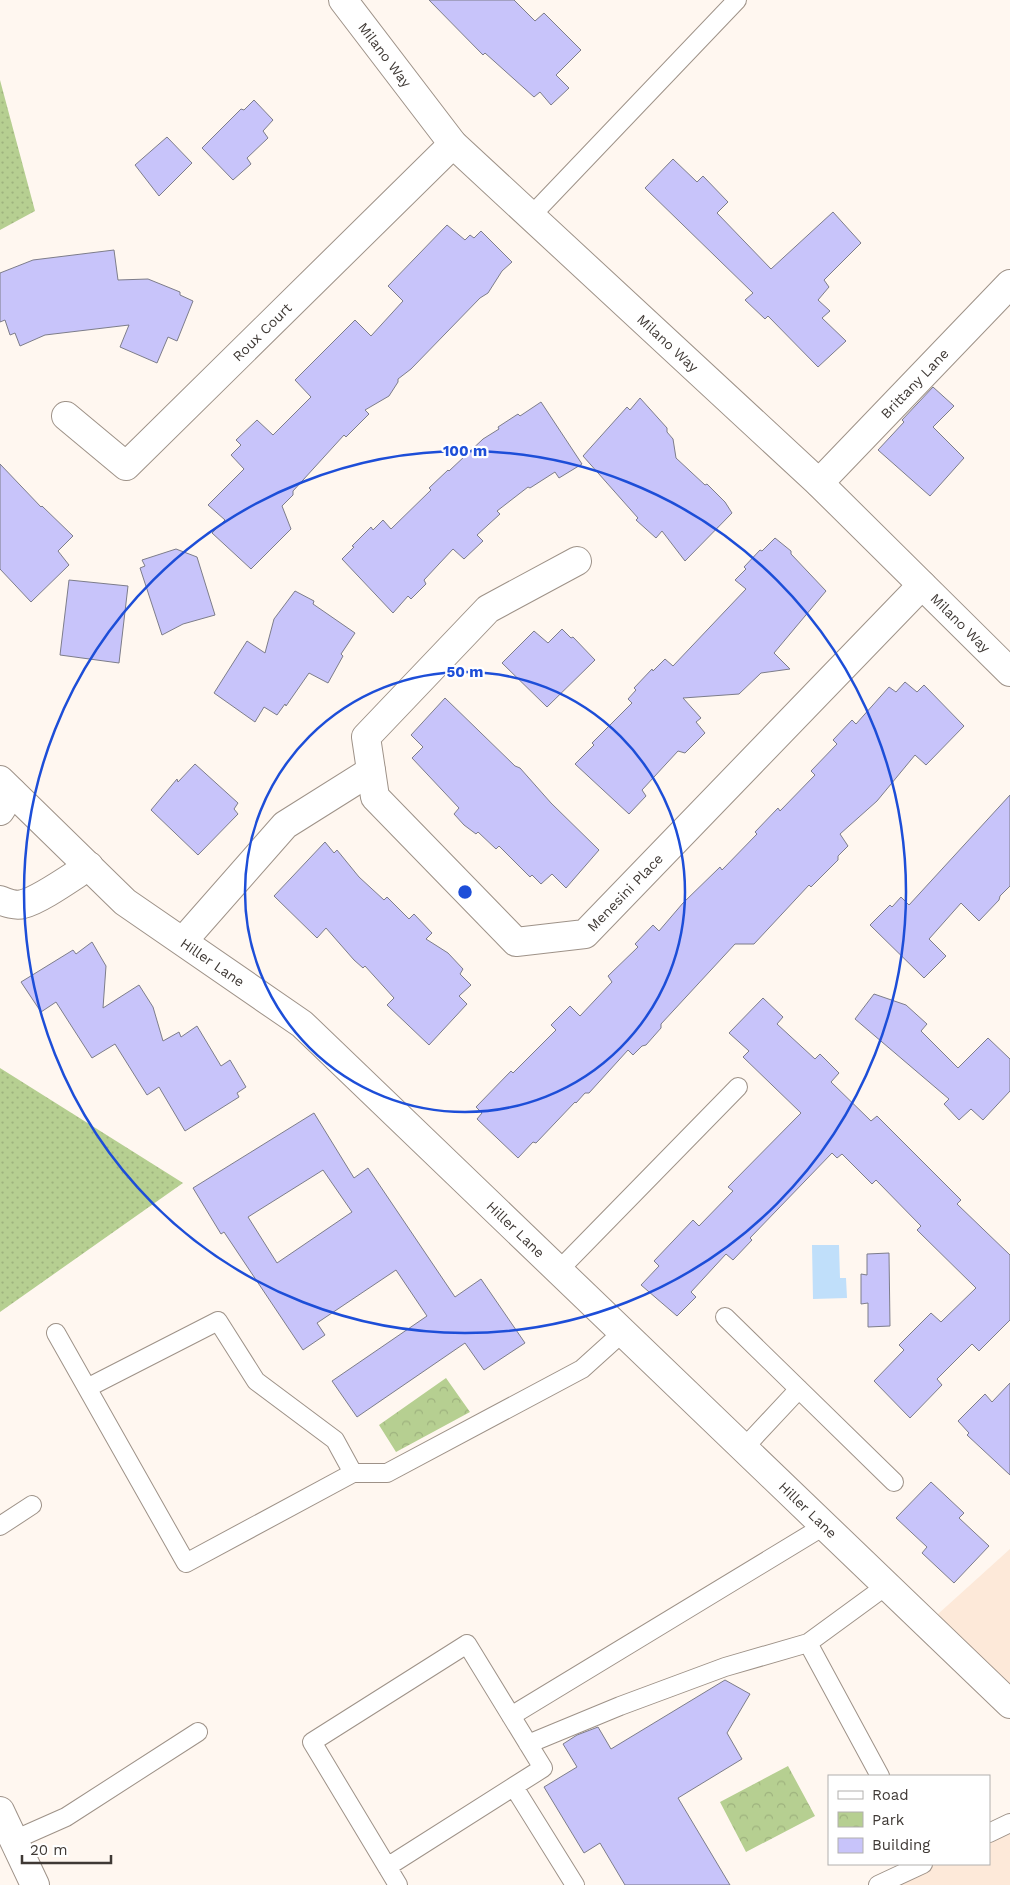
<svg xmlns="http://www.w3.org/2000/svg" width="1010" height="1885" font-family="'Work Sans',sans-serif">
<defs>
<pattern id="grass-dots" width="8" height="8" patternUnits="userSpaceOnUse" patternTransform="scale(1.25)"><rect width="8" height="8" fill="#b6cf91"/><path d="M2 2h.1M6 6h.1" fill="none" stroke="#9eb27e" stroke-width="1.8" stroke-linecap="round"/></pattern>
<pattern id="park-crowns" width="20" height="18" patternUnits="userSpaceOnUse" patternTransform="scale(1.25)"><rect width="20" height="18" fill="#b6cf91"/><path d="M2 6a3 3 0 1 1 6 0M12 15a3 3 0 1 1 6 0" fill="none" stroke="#9eb27e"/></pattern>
</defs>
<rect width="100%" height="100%" fill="#fff7f0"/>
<path fill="#fde9d9" d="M1010,1549v155l-83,-80z
M1010,1823v62h-132l45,-21h66v-31z"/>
<path fill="url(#grass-dots)" d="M0,80l35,131 -35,19z
M0,1068l183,115 -183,129z"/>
<path fill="url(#park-crowns)" d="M446,1378l24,34 -74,40 -17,-27z
M788,1766l27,50 -69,36 -26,-50z"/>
<path fill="#c0dffa" d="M812,1245h27l1,33h6l1,20 -34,1z"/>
<path fill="#c8c4fa" stroke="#7d7d8a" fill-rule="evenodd" d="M429,0h85l21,21 9,-8 37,37 -25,25 13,13 -18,17 -11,-13 -6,5 -49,-44 -2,2z
M254,100l19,20 -10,11 5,7 -21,20 4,6 -18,16 -31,-32 39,-39 3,1z
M167,137l25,26 -33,33 -24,-31z
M673,159l24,23 6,-6 25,26 -11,11 54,56 62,-57 28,31 -37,37 5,7 -11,13 12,11 -8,7 24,23 -28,26 -50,-51 -3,3 -20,-19 8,-7 -108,-105z
M447,225l18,15 5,-5 4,3 7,-7 31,31 -10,9 -14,22 -8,5 -69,71 -13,10v3l-9,14 -24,14 4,4 -23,23 -2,-2 -51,56v4l-11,11 9,23 -40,40 -39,-36 13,-13 -17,-15 36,-36 -13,-14 10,-10 -5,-5 21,-20 16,15 38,-38 -16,-17 60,-60 16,16 32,-35 -15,-15z
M114,250l4,30 30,-1 32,13v3l13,6 -16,40 -9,-4 -11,26 -37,-16 9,-22 -84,10 -25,11 -5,-13 -5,2 -5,-15 -5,2v-49l33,-13z
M933,387l21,19 -21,21 31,31 -34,38 -52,-46 26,-28 -2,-2z
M640,398l27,30v4l6,7 3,19 29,27 2,-1 18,18 7,11 -47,48 -23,-30 -6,7 -20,-18 2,-2 -55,-62 44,-49 3,3z
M541,402l41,62 -23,14 -4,-6 -25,16 -2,-1 -31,24 3,3 -23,21 6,6 -19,18 -11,-10 -29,31 2,4 -15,15 -3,-3 -15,17 -51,-54 12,-12 -2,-1 19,-19 2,3 10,-10 8,9 40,-39 -2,-2 19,-18 1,1 34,-32 16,-10 -1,-2 20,-13 2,2z
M0,464l41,43 1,-1 31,30 -15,15 11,14 -38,37 -31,-33z
M775,538l16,13v3l35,37 -52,62 16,16 -29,4 -22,21 -56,4 18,20 -5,4 9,11 -20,20 -7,-2 -36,39 4,6 -17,18 -54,-50 19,-19 -2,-2 40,-40 -4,-4 8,-9 -2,-2 18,-19 1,2 12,-12 8,7 73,-77 -11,-9 11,-11 -2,-2 16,-17 2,1z
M176,549l21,8 18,58 -32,9 -21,11 -22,-67 5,-2 -3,-6z
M69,580l59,6 -9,77 -59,-8z
M295,591l19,10 -1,3 42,29 -14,21 2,2 -15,27 -19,-10 -23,33 -1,-2 -8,11 -13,-8 -9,15 -41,-29 33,-52 18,12 9,-34z
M562,629l9,9 2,-1 22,23 -48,47 -45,-44 32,-32 14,12z
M905,682l12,10 7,-7 40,41 -38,39 -11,-10 -38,46 -37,33 8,12 -10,10v4l-27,27 -2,-2 -55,59h-19l-74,80v4l-15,17 -4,1 -9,9 -5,-5 -39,43h-4l-9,10 -1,-1 -39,41 -3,-1 -15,16 -41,-39 5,-6 -6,-6 35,-36 2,2 43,-43 -5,-5 19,-19 10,10 32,-34 -4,-6 30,-29 -3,-3 18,-19 6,6 24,-28 37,-36 2,3 35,-36 -2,-2 23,-24 2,3 35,-36 -4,-4 26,-27 -4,-4 19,-20 4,4 33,-37 7,5z
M445,698l70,68 5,2 31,35 48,47 -33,38 -14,-14 -11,10 -9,-9 -2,2 -31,-31 -3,3 -18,-17 -2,2 -12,-9 -10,-11 5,-6 -47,-50 11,-11 -12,-12z
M195,764l43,39 -4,6 4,5 -40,41 -47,-45 26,-31 1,3z
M1010,795v91l-10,10 -1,4 -20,21 -18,-18 -32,36 17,17 -22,22 -54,-53 20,-20 2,2 9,-10 8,8z
M325,842l9,11 3,-3 22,27 25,23 3,-3 22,22 5,-5 18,19 -6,6 22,14 15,16 -3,5 11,11 -12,11 8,8 -38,41 -42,-40 7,-7 -29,-32 -2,2 -9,-8 -28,-32 -9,10 -43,-42z
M92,942l14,24 -3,42 36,-23 14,22 10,34 16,-9 2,5 16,-11 24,40 9,-6 16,27 -9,6 2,4 -54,34 -26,-44 -12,8 -32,-51 -23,14 -36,-56 -15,10 -20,-30 52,-32 3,4z
M874,994l32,11 21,19 -6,7 37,37 30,-30 22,21v32l-27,29 -12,-11 -12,11 -15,-16 5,-5 -94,-80z
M763,998l20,19 -6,7 38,35 5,-5 19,19 -8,9 40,39 6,-5 84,84 -4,4 53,51v65l-31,31 -7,-7 -35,35 5,6 -32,33 -36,-37 30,-31 -5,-5 32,-32 10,9 35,-34 -59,-58 4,-4 -45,-46 -4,4 -30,-30 -5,4 -5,-5 -82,85 2,2 -19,20 -7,-6 -35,38 5,5 -19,19 -36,-31 18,-19 -5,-5 39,-41 6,6 34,-35 -5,-4 73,-74 -58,-56 6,-6 -20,-18z
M314,1113l40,65 14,-10 87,129 26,-18 44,64 -41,27 -19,-27 -108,74 -25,-36 95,-65 -31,-46 -79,53 8,12 -22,15 -79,-118 -3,2 -28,-46zM323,1170l29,42 -75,51 -29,-46z
M889,1253l1,73 -22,1v-24l-7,1v-30l6,1v-21z
M1010,1383v92l-43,-40 2,-2 -11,-12 27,-27 7,8z
M931,1482l33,31 -5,5 30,28 -35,37 -32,-30 5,-6 -31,-29z
M725,1680l25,14 -23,39 15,26 -64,39 52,87h-105l-25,-42 -16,10 -40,-66 33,-20 -14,-23 14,-9 21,-8 13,22z"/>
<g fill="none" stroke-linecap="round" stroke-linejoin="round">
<defs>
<path id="lane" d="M530,217l207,-217
M559,1270l179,-183
M725,1317l169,165
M56,1333l130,230 167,-90h34l195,-104 41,-37
M87,1388l131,-67 38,60 79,59 18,33
M743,1449l56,-60
M0,1526l32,-21
M808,1643l72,133
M511,1716l313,-190
M528,1744l92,-38 105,-39 83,-24 78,-57
M514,1787l61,98
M989,1833l21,-10
M14,1840l52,-23 132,-85
M387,1867l156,-99 -76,-124 -155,98 86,143
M878,1885l45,-21"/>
<g id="street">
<path id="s1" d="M343,0l110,144 366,339 191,189"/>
<path id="s2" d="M66,416l60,50 327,-322"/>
<path id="s3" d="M819,483l191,-199"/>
<path id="s4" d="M577,561l-89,48 -122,128 9,60 141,145 69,-8 337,-349"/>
<path id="s5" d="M0,780l125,122 177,122 708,680"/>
<path d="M0,811l12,-19"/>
<path d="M0,900c6,3 16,6 23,4 17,-4 50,-28 66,-38"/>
<path d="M183,941l102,-116 86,-54"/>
<path d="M0,1811l35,74"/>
</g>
</defs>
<use href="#lane" stroke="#9e9288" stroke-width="20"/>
<use href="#street" stroke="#9e9288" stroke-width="30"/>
<use href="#lane" stroke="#fff" stroke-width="18"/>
<use href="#street" stroke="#fff" stroke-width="28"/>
</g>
<g fill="none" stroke="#1d4ed8" stroke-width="2.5">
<circle cx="465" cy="892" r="220"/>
<circle cx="465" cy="892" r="441"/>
</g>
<g text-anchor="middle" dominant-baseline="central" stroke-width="4.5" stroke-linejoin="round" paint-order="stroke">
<g font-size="14" fill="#3f3935" stroke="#fff">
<text stroke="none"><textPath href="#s1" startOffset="69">Milano Way</textPath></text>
<text stroke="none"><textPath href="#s2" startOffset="269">Roux Court</textPath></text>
<text stroke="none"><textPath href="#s1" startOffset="474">Milano Way</textPath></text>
<text stroke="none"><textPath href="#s3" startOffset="138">Brittany Lane</textPath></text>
<text stroke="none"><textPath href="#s1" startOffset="879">Milano Way</textPath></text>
<text stroke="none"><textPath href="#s4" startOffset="668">Menesini Place</textPath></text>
<text stroke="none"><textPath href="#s5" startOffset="281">Hiller Lane</textPath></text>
<text stroke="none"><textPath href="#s5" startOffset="686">Hiller Lane</textPath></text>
<text stroke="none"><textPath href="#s5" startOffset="1091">Hiller Lane</textPath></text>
</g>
</g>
<circle cx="465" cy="892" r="8" fill="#1d4ed8" stroke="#fff" stroke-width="2.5"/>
<g font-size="15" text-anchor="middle" font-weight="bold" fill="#1d4ed8" stroke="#fff" stroke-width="4.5" stroke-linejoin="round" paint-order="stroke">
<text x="465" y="456">100 m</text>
<text x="465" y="677">50 m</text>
</g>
<rect x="828" y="1775" width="162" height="90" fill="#ffffff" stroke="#b2b0ae"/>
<rect x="838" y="1791" width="25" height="8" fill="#ffffff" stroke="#b2b0ae"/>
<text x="872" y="1800" font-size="15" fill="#3f3935">Road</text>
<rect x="838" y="1812" width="25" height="15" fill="url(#park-crowns)" stroke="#b2b0ae"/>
<text x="872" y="1825" font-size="15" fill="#3f3935">Park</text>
<rect x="838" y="1838" width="25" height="15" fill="#c8c4fa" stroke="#b2b0ae"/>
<text x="872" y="1850" font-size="15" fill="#3f3935">Building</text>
<path d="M22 1855v8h89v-8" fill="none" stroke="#3f3935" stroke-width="2.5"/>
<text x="30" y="1855" font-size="15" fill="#3f3935" stroke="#ffffff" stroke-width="4" paint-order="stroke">20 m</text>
</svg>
